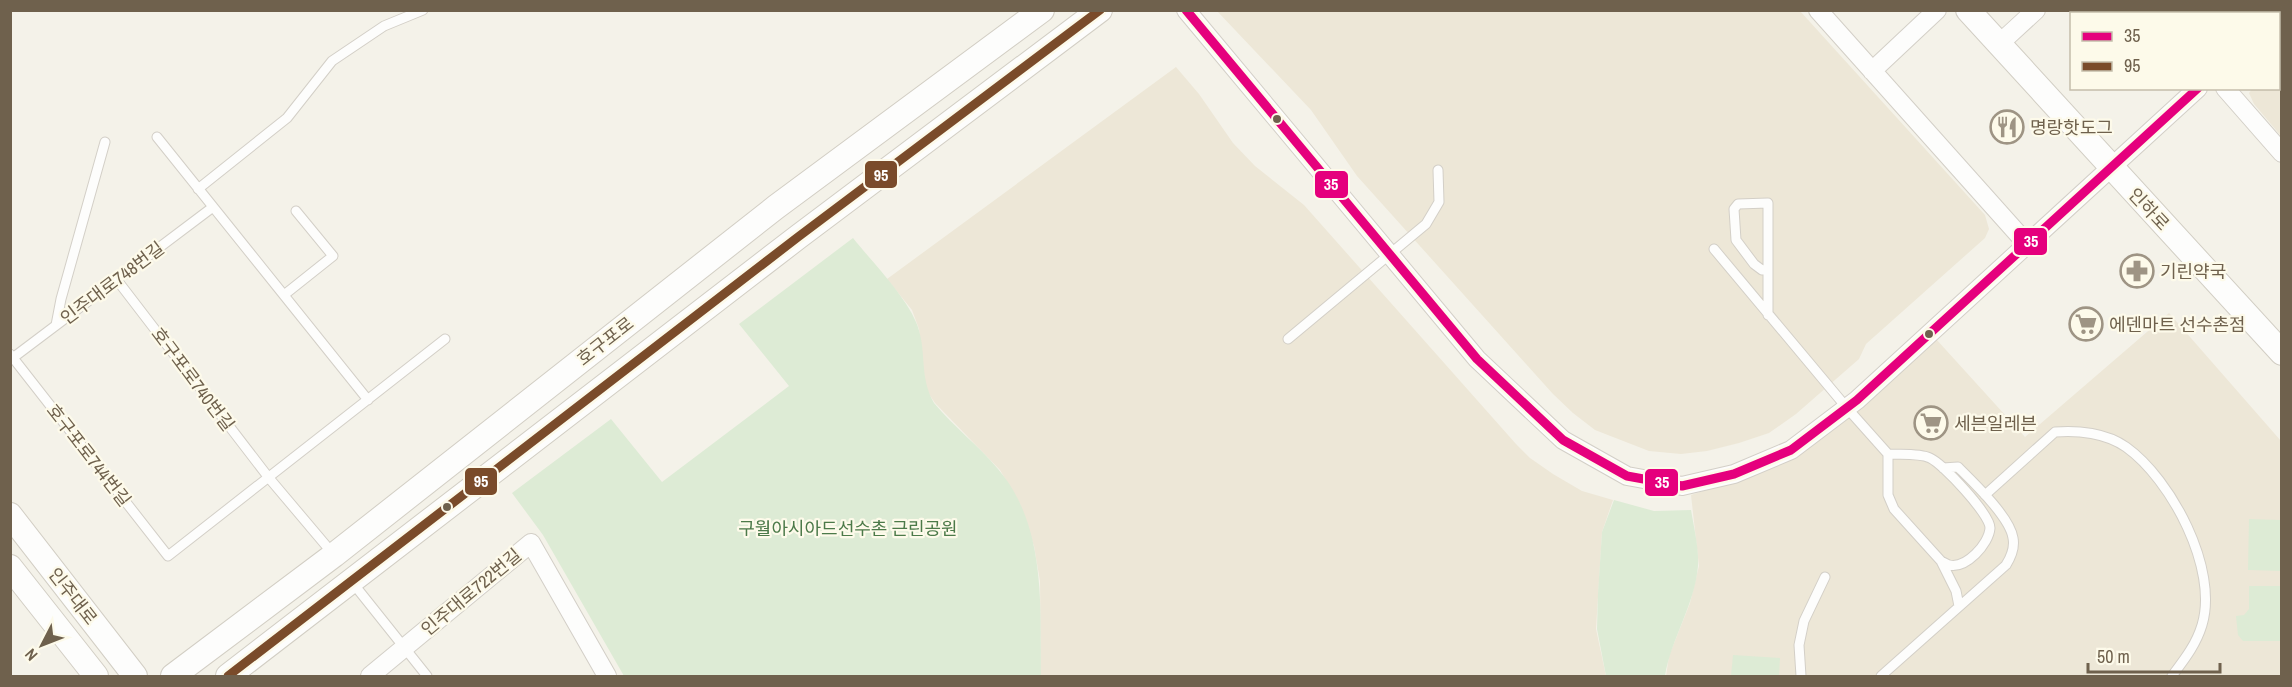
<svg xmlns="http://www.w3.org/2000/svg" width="2292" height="687" font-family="'Archivo Narrow','Noto Sans KR',sans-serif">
<rect width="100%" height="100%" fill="#f4f2e9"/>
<path fill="#ede7d7" d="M1217,11h583l185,204 4,14 -4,9 -119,106 -7,15 -63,55 -27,19 -30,10 -32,8 -26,3 -32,-3 -54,-21 -22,-17 -20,-19 -196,-218 -46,-66z
M2281,61v75l-27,-32 -5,-11 3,-4 26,-1 1,-25z
M1176,67l23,27 34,49 22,23 49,39 212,239 14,14 23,16 29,17 31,9 -11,32 -6,97 10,47h-565l-1,-95 -6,-35 -14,-42 -20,-34 -65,-67 -8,-12 -4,-19 -4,-43 -7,-19 -25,-31z
M2169,313l112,128v235h-615l3,-20 21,-53 9,-37 -8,-71 44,-15 201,-141 89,98z"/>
<path fill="#ddebd5" d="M853,238c19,24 55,60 65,89 9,28 1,49 16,76 20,24 45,43 64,66 49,57 42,139 43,207h-417l-81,-141 -31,-42 99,-74 51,63 127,-96 -50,-62z
M1614,500l40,11 37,-1c3,18 8,38 7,56 -3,38 -27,73 -33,110h-59l-9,-47 1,-36 4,-61z
M2249,519l32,1v51l-33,-1z
M2249,586h32v55h-38l-5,-6 -2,-19 8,-1 5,-6z
M1733,655l47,3 -1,18h-48z"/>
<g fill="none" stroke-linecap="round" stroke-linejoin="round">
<defs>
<path id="lane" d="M157,137l211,263
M198,189l89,-71 45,-57 52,-35 39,-16
M1714,249l133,159 41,46v41l6,14 47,52c2,1 5,3 8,4 17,4 40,-21 41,-37 0,-14 -47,-64 -60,-70 -11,-5 -30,-3 -42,-4
M1768,269l-6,1 -8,-6 -18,-24 -2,-31 4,-5 30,-1v112
M117,280l152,198 65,77
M284,295l49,-39 -37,-45
M56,325l5,-26 44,-157
M1288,339l138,-115 13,-22 -1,-32
M10,354l158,202 277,-217
M10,360l203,-153
M1985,495l70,-63c23,-2 51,1 71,15 45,32 93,122 76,178 -6,20 -18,35 -30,51
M1941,561l15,30 3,15
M352,582l75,94
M1801,676l-2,-31 5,-24 21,-44
M1881,676l125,-111c5,-8 9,-17 7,-27 -3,-21 -40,-56 -55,-71l-15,1"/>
<path id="street" d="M1186,10l291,349 86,81 64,36 55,10 52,-12 57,-24 66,-50 341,-312
M1818,10l209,234
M2251,10l3,4
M2278,16l4,-3
M1999,44l37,-34
M1872,71l65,-61
M2225,88l57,65
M370,676l161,-133 76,133"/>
<path id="secondary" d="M1968,10l314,343
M10,515l125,161
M10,567l86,109
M173,676l161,-121 442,-348 266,-197
M228,676l570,-439 302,-227"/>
</defs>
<use href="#lane" stroke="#d3cfc7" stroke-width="11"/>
<use href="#street" stroke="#d3cfc7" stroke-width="20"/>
<use href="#secondary" stroke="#d2cec4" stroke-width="26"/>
<use href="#lane" stroke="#fdfdfc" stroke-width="9"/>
<use href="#street" stroke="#fdfdfc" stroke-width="18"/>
<use href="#secondary" stroke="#fdfdfc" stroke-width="24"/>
<defs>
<path id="bus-1" d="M1186,10l291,349 86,81 64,36 55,10 52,-12 57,-24 66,-50 341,-312"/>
<path id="bus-2" d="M228,676l570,-439 302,-227"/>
</defs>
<use href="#bus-1" stroke="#fdfaea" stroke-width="14"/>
<use href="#bus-2" stroke="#fdfaea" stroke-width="14"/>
<use href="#bus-1" stroke="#e5007d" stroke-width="9"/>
<use href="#bus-2" stroke="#7a4b2a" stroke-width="9"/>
</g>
<defs>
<symbol id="restaurant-ring" viewBox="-11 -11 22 22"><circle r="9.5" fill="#fdfaea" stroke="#9e9484" stroke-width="1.5"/><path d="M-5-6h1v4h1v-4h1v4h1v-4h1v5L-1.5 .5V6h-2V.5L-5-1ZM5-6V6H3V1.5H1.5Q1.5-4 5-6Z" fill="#9e9484"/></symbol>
<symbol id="pharmacy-ring" viewBox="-11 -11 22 22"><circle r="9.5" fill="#fdfaea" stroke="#9e9484" stroke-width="1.5"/><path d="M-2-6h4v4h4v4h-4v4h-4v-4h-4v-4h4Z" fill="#9e9484"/></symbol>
<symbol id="supermarket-ring" viewBox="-11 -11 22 22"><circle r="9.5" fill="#fdfaea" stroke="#9e9484" stroke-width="1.5"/><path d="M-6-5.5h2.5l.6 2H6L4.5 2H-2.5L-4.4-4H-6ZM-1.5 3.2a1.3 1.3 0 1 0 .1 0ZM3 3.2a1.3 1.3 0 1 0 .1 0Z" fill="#9e9484"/></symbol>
</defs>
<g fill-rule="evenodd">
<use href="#restaurant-ring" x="1988" y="108" width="38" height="38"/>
<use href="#pharmacy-ring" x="2118" y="252" width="38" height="38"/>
<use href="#supermarket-ring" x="2067" y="305" width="38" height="38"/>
<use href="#supermarket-ring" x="1912" y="404" width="38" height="38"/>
</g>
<g fill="#6f614d" stroke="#fdfaea" stroke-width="2">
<circle cx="1277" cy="119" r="5"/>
<circle cx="1929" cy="334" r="5"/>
<circle cx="447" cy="507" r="5"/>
</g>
<g text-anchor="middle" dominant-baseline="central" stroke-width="4.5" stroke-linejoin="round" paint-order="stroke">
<g font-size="18" fill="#6f614d" stroke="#fdfaea" text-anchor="start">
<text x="2030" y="127">명랑핫도그</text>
<text x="2160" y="271">기린약국</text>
<text x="2109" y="324">에덴마트 선수촌점</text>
<text x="1954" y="423">세븐일레븐</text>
</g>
<g font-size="18" fill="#6f614d" stroke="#fdfaea">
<text transform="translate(2149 209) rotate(47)">인하로</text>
<text transform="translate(112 283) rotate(-37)">인주대로748번길</text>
<text transform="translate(605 341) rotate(-38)">호구포로</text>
<text transform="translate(193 379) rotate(53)">호구포로740번길</text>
<text transform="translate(89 455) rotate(52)">호구포로744번길</text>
<text transform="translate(471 592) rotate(-40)">인주대로722번길</text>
<text transform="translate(73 596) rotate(52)">인주대로</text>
</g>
<g font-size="18" fill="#4c7a49" stroke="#fdfaea">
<text x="848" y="528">구월아시아드선수촌 근린공원</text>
</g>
</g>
<g stroke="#fdfaea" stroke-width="2">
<rect x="864" y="160" width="34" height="29" rx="6" fill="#7a4b2a"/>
<rect x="1314" y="170" width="35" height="29" rx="6" fill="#e5007d"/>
<rect x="2013" y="227" width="35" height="29" rx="6" fill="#e5007d"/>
<rect x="464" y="467" width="34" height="29" rx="6" fill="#7a4b2a"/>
<rect x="1644" y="468" width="35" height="29" rx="6" fill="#e5007d"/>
</g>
<g font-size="16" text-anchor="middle" font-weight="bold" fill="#fff">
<text x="881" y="181">95</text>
<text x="1331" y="190">35</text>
<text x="2031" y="247">35</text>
<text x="481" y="487">95</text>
<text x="1662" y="488">35</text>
</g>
<rect width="2292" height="687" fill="none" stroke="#6f614d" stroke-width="24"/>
<rect x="2070" y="12" width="210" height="78" fill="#fdfaea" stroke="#c4bdab" stroke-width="1.5"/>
<rect x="2082" y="32" width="30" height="9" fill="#e5007d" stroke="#c4bdab" stroke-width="1.5"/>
<text x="2124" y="42" font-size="18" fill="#6f614d">35</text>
<rect x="2082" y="62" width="30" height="9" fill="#7a4b2a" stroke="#c4bdab" stroke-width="1.5"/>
<text x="2124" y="72" font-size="18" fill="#6f614d">95</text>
<g transform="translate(42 645) rotate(228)" stroke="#fdfaea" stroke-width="4.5" paint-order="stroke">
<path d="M0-4.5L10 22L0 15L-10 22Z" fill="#6f614d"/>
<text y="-9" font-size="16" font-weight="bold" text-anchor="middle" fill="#6f614d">N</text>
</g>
<path d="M2088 663v9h132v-9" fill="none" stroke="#6f614d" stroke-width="3"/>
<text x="2097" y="663" font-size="18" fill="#6f614d" stroke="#fdfaea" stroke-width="4.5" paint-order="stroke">50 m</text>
</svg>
